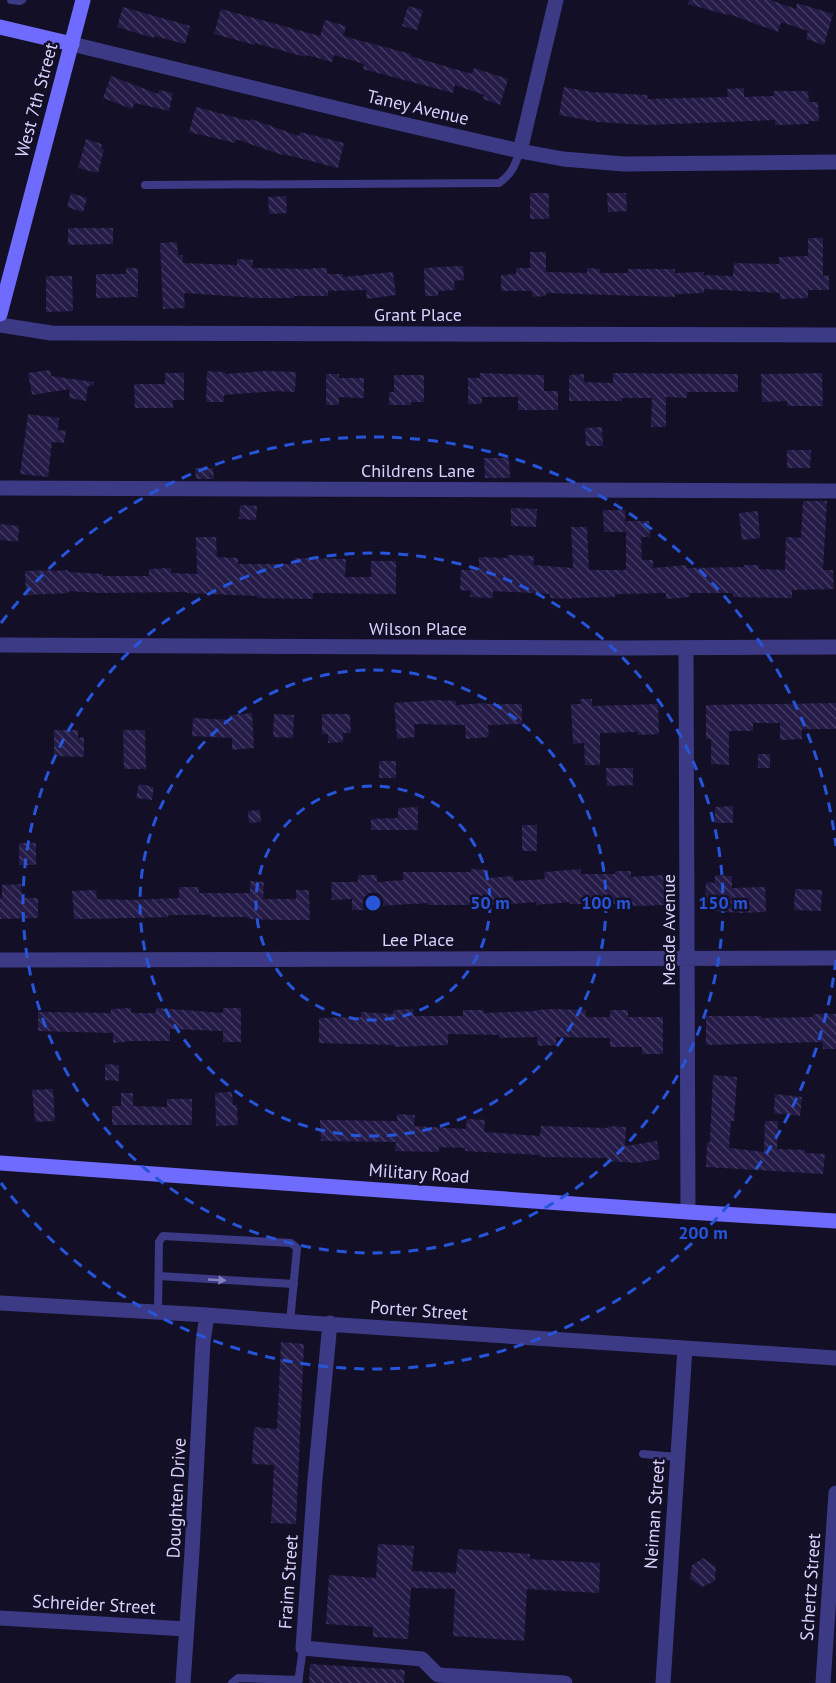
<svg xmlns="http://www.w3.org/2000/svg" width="836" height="1683" font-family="'PT Sans',sans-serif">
<defs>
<pattern id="building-back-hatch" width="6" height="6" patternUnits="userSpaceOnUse" patternTransform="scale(1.5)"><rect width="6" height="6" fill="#241b47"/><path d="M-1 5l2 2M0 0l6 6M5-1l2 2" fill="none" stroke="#433b63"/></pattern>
</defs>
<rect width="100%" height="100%" fill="#130f26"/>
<path fill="url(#building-back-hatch)" d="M689,0h81l26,9 1,-6 36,11 -9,31 -18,-6 2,-8 -27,-9 -3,10 -49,-18 -1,1 -40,-11z
M408,6l15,4 -6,20 -15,-4z
M123,7l67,19 -5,18 -31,-8v2l-37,-11z
M221,9l99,27 5,-16 21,6 -3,10 68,18 -1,2 62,18 2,-6 34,11 -8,26 -17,-6 1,-4 -29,-10 -2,8 -90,-24 1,-5 -30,-9 -2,7 -26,-7 -1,2 -50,-14v2l-41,-11z
M111,76l47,18 1,-4 14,3 -4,18 -34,-8 -3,6 -29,-11z
M564,87l27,5 57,3 -1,4 81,-2 -1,-8 17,-1v9l30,-1v-5h34l1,11h9l1,19h-11l1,3 -34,1v-5l-127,5 -50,-3 -39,-7z
M196,107l54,14 1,-2 48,17 1,-4 44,11 -6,25 -55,-14 -1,1 -46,-16 -1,4 -46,-11z
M86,139l16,5 -1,5 3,1 -6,23 -20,-5z
M71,193l16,5 -4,14 -16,-5z
M530,193h19v26h-19z
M607,193h19l1,18 -19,1z
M286,196l1,17 -18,1 -1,-17z
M68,228h45v16l-45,1z
M808,238h15v38l6,-1v15h-21v8l-28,1v-6l-76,-4v4l-29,1v3l-129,-4v3l-14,1v-6h-31v-16l15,-1v-6h14v-16h16v20l41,1v-5l13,1v4h28v-4h47v4l29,-1v3l29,1 1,-13 45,1v-7l29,-1z
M177,242l1,13h5v8l54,2v-6l16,1 -1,8 61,1v-1h14v6h16v3l50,-5 3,23 -29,4 -1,-9 -38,1v5h-34v2h-38l-72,-5 1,15 -22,1 -3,-66z
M463,266l1,14 -10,1 1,9 -17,1v5h-13l-1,-28z
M126,268h12v29l-42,1v-24h30z
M46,276h26l1,35 -27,1z
M50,370l1,6 43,6v3l-6,1 -2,15 -17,-3 1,-9 -38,6 -4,-22z
M207,371l18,1v2l40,-3 31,1 -1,20 -18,-1 -53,4v7h-18z
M165,373h19v27h-11v8h-38l-1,-24h31z
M480,373l64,2v16h14v19h-40v-13h-36v7h-14v-26h12z
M613,373l125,1v18h-51v6l-21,-1v30h-15l1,-29h-30v3h-53v-26l15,-1v8l29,1z
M822,373l1,33h-36v-5l-25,1 -1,-28z
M326,374h13v4h25v20l-25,-1v8h-13z
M394,375h30v27h-13v3h-22v-13h5z
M28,414l31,4 -1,12 8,1 -2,12 -12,-1 -4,35 -28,-3z
M602,427l1,19h-17l-1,-18z
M787,450h24l-1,18h-23z
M484,458h25l1,20h-25z
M195,468h18l1,11h-18z
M803,501h24l-4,69h10l1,19 -42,1v8l-59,-1v-4h-44l1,4 -24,2v-6l-51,1v3l-43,1 -1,1 -21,-1v-4l-57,-3v7l-23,-1 1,-6 -11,-1 1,-20h18v-13l29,1v-3l26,1 -1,9 40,3 -2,-41h16l2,43h37v-49h23l1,16h-9l1,23h11v8l34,-3v3l57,-1v-2h15v4l26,1 1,-33 15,1z
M240,505l17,1 -1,14 -17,-1z
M511,508l26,1 -1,18 -25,-1z
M603,510h22l1,22h-22z
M758,511l2,27 -18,2 -3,-27z
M0,524l19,2 -1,16 -18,-2z
M196,537h20l1,20 21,1v6h57v-6l51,1 -1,18h26v-16h25v33l-83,-1v6l-56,-1v-2l-70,-3v-1l-87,1 -31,-2v2l-43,2 -1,-24 29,-1v1l14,-1v2l35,2v2h46v-7l22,-1v5l26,1z
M580,699h12v7l66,-2 1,30 -21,1v-3l-38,1v32h-15l-1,-22 -11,1 -2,-40h10z
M437,700l19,1v4l30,-2v1h36v20l-34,1 1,12 -23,2 -1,-14 -51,-1 1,13 -18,2 -3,-36z
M836,703v26h-34v10l-22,1v-17h-27v8h-24v34l-18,-1v-25h-5v-34z
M252,713l2,35 -22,2v-12l-40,-2 1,-18 38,2 -1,-5z
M274,714l20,1 -1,23 -20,-1z
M322,714h28l1,19h-8v9l-15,1v-9h-6z
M54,730h24v8l6,-1v20l-30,-1z
M123,730h22l1,39h-22z
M758,754h12v14h-12z
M379,761h17v17h-17z
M606,768h27v17l-26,1z
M139,784l15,3 -2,13 -16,-2z
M733,806v17h-18v-16z
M418,807v23h-47v-11l27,-1v-10z
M260,810l1,12 -12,1 -1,-12z
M522,825h15v26h-15z
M19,843h17v22h-17z
M471,869l17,1v8l25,-2 1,5 31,-2 -1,-7 37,-3v5h34v-3h16v6l32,-2 2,30 -24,1 -35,-2h-36v-2l-34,3v-3l-38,3h-70v-2l-50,3v4h-26v-11l-20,1 -1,-18h27v-7h19v7l26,-2v-8h68z
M715,875l17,1v12l33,-1 1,25 -25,1 -28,-2v-7l-8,-1 1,-21 9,1z
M250,881l14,1 -1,17h33v-9h13l1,30h-28l-34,-1 1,-2h-38v-2h-43v2l-34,1 -60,1 -2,-28 24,-1 1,9 36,1 46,-2v-11h20v6h51z
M21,884l1,14h16v20l-38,1v-21h2v-13z
M795,889l27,1 -1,21 -27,-1z
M131,1008v5h25v-5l67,5v-5h18v34h-18v-11l-53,-2v12h-37l-20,2v-10l-75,-2v-19l73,1v-4z
M413,1009l1,7h49v-6h21v3l52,-2 -1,-1 19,-1 32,1v7h24v-7h18v7h35v37h-21v-7h-32v-9l-54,-1v8l-18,1 -1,-9 -38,1v-3l-51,-1v11l-54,2v-2l-75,-2v-25l42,-1v-5l32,2v-4z
M813,1014h23v35h-13l-1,-7 -116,3v-29h55v2l52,-1z
M105,1064l14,1v16l-14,-1z
M713,1075l24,2 -3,44h-3l-2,27 35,4 1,-31h13l-1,28 28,1v3l20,1 -2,20 -117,-7 1,-25h3z
M53,1089l2,32 -20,1 -3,-32z
M232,1092l1,13h4l1,20 -22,1 -1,-33z
M121,1093h12v13l34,1v-8h25v26h-80v-19h9z
M775,1094l27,3 -2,19 -26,-3z
M397,1114l18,1 -1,11 52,3 1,-10 18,1 -1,12 56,4 1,-10 67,2v-2l18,1 -1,19 32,-5 3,18 -23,4 -30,-2v-3l-67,-1v-2l-75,-4v-3l-26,-1v5l-44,-1 1,-9 -75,-1 -1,-21 77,1z
M281,1342l23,2 -8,180 -25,-1 3,-58 -22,-1 2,-37 23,2z
M378,1544l36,2 -2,25 44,2 2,-24 72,5v5l70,4 -1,30 -72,-4 -3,52 -71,-5 2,-47 -44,-1 -3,51 -35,-2v-10l-47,-3 3,-49 47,3z
M703,1558l13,9 -1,14 -13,6 -12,-8 2,-14z
M310,1664l95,6 -1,13h-95z"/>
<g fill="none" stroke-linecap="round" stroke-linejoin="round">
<path stroke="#3d3a85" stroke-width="8" d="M11,0l9,1 2,-1
M145,185l354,-2c13,-9 16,-18 21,-32
M159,1276l135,8
M158,1312l1,-70 4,-6 128,7 6,5 -7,74
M643,1454l34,3
M232,1683l6,-5 61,2
M298,1683l5,-35"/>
<path stroke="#3d3a85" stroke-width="15" d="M72,44l296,72 152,35 43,8 61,5 212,-2
M520,151l36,-151
M0,325l51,8 785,2
M0,488l836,3
M0,645l625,3 211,-1
M686,649l2,563
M0,960l836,-2
M0,1303l207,12 103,8 526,35
M330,1323l-15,156 -12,169 119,11 16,16 127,8
M0,1618l186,11
M183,1683l9,-131 11,-210 4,-27
M663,1683l22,-335
M823,1683l13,-190"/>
<path stroke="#6f6bff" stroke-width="15" d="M0,27l72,17
M0,314l83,-314
M0,1163l688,49 148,9"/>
</g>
<defs><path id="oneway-solid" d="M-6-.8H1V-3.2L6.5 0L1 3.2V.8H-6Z" transform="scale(1.5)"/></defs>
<use fill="#837fbc" href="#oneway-solid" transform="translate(217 1280) rotate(3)"/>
<g fill="none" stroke="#2655da" stroke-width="3" stroke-dasharray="10 8">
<circle cx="373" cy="903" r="117"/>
<circle cx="373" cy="903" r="233"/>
<circle cx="373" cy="903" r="350"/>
<path d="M836 960A466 466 0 0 1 1 1183M1 623A466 466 0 0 1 836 846"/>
</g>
<g text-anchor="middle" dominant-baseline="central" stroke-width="5" stroke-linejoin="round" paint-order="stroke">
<g font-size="18" fill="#d9d4ff" stroke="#130f26">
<text transform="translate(36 100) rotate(-75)">West 7th Street</text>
<text transform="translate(418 107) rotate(13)">Taney Avenue</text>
<text x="418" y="314">Grant Place</text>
<text x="418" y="470">Childrens Lane</text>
<text x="418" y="628">Wilson Place</text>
<text transform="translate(668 930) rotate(-90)">Meade Avenue</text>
<text x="418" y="939">Lee Place</text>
<text transform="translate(419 1173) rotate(4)">Military Road</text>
<text transform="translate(419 1310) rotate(4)">Porter Street</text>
<text transform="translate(176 1498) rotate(-87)">Doughten Drive</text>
<text transform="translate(654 1514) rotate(-86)">Neiman Street</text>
<text transform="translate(288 1582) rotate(-86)">Fraim Street</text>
<text transform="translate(810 1587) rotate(-86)">Schertz Street</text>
<text transform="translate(94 1604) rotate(3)">Schreider Street</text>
</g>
</g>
<circle cx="373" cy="903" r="9" fill="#2655da" stroke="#130f26" stroke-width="3"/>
<g font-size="18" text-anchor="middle" font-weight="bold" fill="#2655da" stroke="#130f26" stroke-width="5" stroke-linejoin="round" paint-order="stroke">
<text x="490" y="909">50 m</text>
<text x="606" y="909">100 m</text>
<text x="723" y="909">150 m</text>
<text x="703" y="1239">200 m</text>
</g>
</svg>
